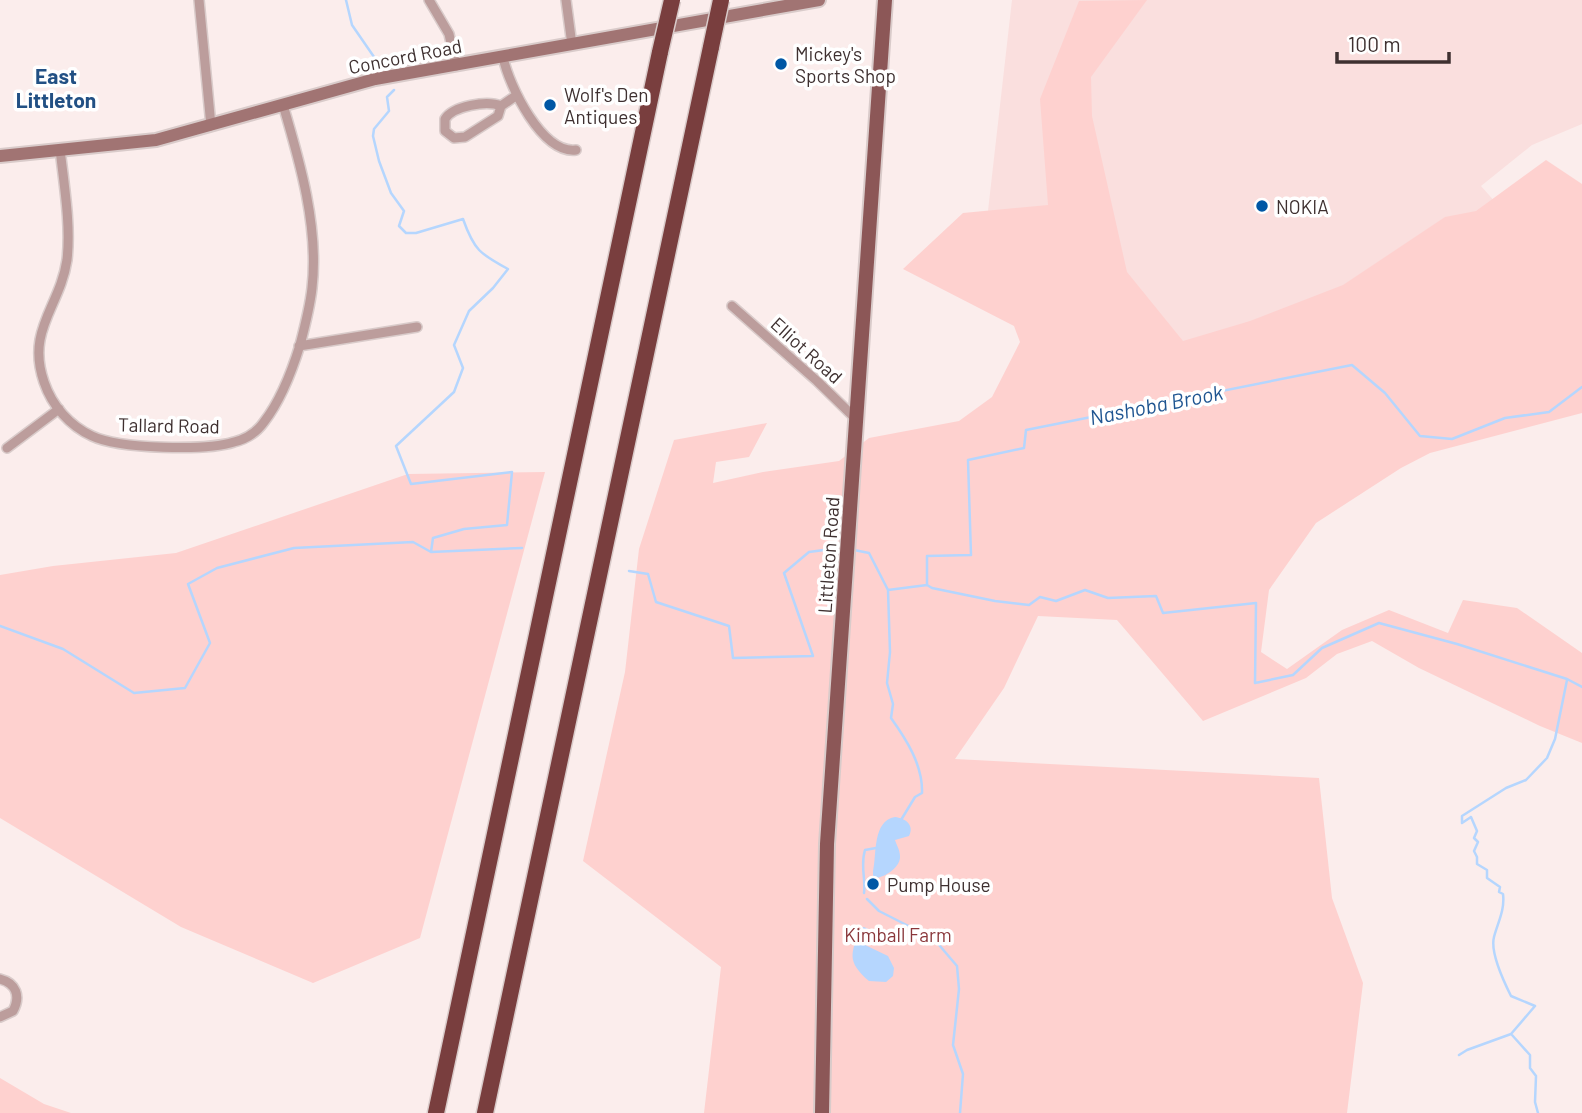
<svg xmlns="http://www.w3.org/2000/svg" width="1582" height="1113" font-family="Barlow,sans-serif">
<rect width="100%" height="100%" fill="#fbedec"/>
<path fill="#fadfde" d="M1012,0h570v124l-50,21 -51,41 23,26 7,28 -490,166 20,-76 -62,-40z"/>
<path fill="#fed1cf" d="M1147,0l-56,77 1,39 35,156 56,69 67,-20 93,-36 102,-68 31,-6 70,-51 36,24v229l-152,40 -29,15 -85,55 -47,67 -8,62 26,17 55,-39 47,-20 59,23 15,-33 54,8 65,45v90l-42,-17 -121,-58 -47,-27 -35,13 -31,24 -103,43 -86,-101 -79,-4 -34,72 -49,71 364,19 13,120 31,85 -16,130h-643l17,-146 -138,-106 42,-189 14,-123 35,-109 93,-17 -18,34 -33,5 -3,21 50,-11 76,-11 30,-23 90,-17 33,-24 28,-55 -6,-16 -111,-57 60,-56 85,-8 -8,-106 39,-98z
M545,472l-125,466 -107,45 -132,-56 -181,-109v-243l53,-9 123,-13 232,-79z
M0,1078l44,26 27,9h-71z"/>
<path fill="#b5d6fe" d="M895,817c10,1 20,8 14,19l-14,4c1,4 5,10 5,16 1,11 -15,21 -24,22l-3,-2v-5c4,-16 -1,-50 22,-54z
M864,927l4,2 1,6 -6,9 25,12 6,12 -1,8 -7,6 -17,-1c-23,-20 -18,-28 -8,-53z"/>
<g fill="none" stroke-linecap="round" stroke-linejoin="round">
<path stroke="#b5d6fe" stroke-width="2.5" d="M346,0l6,25 31,45
M394,90l-7,7 2,14 -15,18 -1,7 6,25 12,32 13,18 -5,15 7,7h10l47,-14c11,31 17,35 45,50l-15,19 -24,23 -15,34 9,23 -9,24 -58,54 15,38 101,-12 -5,53 -43,4 -31,9 -2,14
M854,550l15,3 19,37 39,-5v-29l44,-1 -3,-95 56,-12 2,-18 326,-65 33,28 35,43 32,3 53,-21 44,-6 33,-25
M629,571l19,3 8,28 73,24 4,32 80,-2 -29,-83 25,-21 30,-4
M927,585l5,3 63,13 34,4 11,-8 16,4 29,-11 23,8 48,-2 7,17 93,-10 -1,80 38,-8 29,-27 57,-25 78,21 110,35 15,8
M888,590l2,62 -3,31 6,21 -2,14c15,21 32,47 31,75l-7,4 -14,23
M0,626l63,23 71,44 51,-5 25,-45 -22,-59 29,-16 77,-20 119,-6 18,10 91,-4
M864,893c2,-15 -4,-27 1,-43l11,-2
M867,899l12,12 55,28 23,27 2,23 -6,56 10,29 -3,39
M1512,1035l18,20v13l6,8 -1,26 3,11
M1459,1055l8,-5 44,-16 24,-28 -24,-10c-7,-14 -21,-44 -17,-59 4,-15 11,-27 9,-43l-4,-2 1,-5 -13,-9v-8l-10,-6v-7l-3,-6 4,-9 -4,-4 3,-7 -6,-14 -9,6v-7l44,-28 20,-8 21,-22 8,-19 12,-59"/>
<defs>
<path id="street" d="M199,0l12,126
M429,0l20,34 7,32
M566,0l6,45
M503,57c6,29 39,97 73,93
M501,106l-3,10 -33,21 -11,1 -9,-7v-12c8,-13 42,-19 56,-13l16,-11
M60,149c4,36 11,76 7,111 -7,47 -41,70 -23,122 8,24 26,44 48,54 27,13 115,15 142,6 12,-3 23,-10 30,-20 17,-22 28,-51 36,-77 5,-19 10,-38 12,-57 7,-60 -12,-126 -29,-183
M732,306l85,75 39,38
M299,346l118,-19
M7,448l52,-39
M0,979c16,4 21,17 13,32l-13,6"/>
<path id="secondary" d="M0,156l156,-16 219,-61 444,-79"/>
<path id="primary" d="M822,1113l5,-269 58,-844"/>
<path id="highway" d="M436,1113l224,-1061
M485,1113l226,-1066"/>
</defs>
<use href="#street" stroke="#d9cbca" stroke-width="12"/>
<use href="#secondary" stroke="#d9cbca" stroke-width="16"/>
<use href="#primary" stroke="#d9cbca" stroke-width="18"/>
<use href="#highway" stroke="#d9cbca" stroke-width="19"/>
<use href="#street" stroke="#bc9d9c" stroke-width="9"/>
<use href="#secondary" stroke="#a17473" stroke-width="12"/>
<use href="#primary" stroke="#8c5757" stroke-width="14"/>
<use href="#highway" stroke="#793e3e" stroke-width="16"/>
<defs>
<path id="highway-bridge" d="M711,47l10,-47
M660,52l12,-52"/>
</defs>
<use href="#highway-bridge" stroke="#d9cbca" stroke-width="19" stroke-linecap="butt"/>
<use href="#highway-bridge" stroke="#793e3e" stroke-width="16"/>
</g>
<g fill="#0057a5" stroke="#fff" stroke-width="2.5">
<circle cx="781" cy="64" r="7"/>
<circle cx="550" cy="105" r="7"/>
<circle cx="1262" cy="206" r="7"/>
<circle cx="873" cy="884" r="7"/>
</g>
<g text-anchor="middle" dominant-baseline="central" stroke-width="7" stroke-linejoin="round" paint-order="stroke">
<g font-size="19" fill="#3e3030" stroke="#fff" text-anchor="start">
<text x="795" y="53">Mickey's<tspan x="795" dy="22">Sports Shop</tspan></text>
<text x="564" y="94">Wolf's Den<tspan x="564" dy="22">Antiques</tspan></text>
<text x="1276" y="206">NOKIA</text>
<text x="887" y="884">Pump House</text>
</g>
<g font-size="19" fill="#3e3030" stroke="#fff">
<text transform="translate(405 56) rotate(-11)">Concord Road</text>
<text transform="translate(807 350) rotate(42)">Elliot Road</text>
<text transform="translate(169 425) rotate(1)">Tallard Road</text>
<text transform="translate(828 555) rotate(-86)">Littleton Road</text>
</g>
<g font-size="19" fill="#8a373b" stroke="#fff">
<text x="898" y="934">Kimball Farm</text>
</g>
<g font-size="21" font-weight="bold" fill="#225084" stroke="#fff">
<text x="56" y="75">East<tspan x="56" dy="24">Littleton</tspan></text>
</g>
<g font-size="21" font-style="italic" fill="#1f5591" stroke="#fff">
<text transform="translate(1156 404) rotate(-11)">Nashoba Brook</text>
</g>
</g>
<path d="M1337 52v10h112v-10" fill="none" stroke="#3e3030" stroke-width="3.5"/>
<text x="1348" y="52" font-size="21" fill="#3e3030" stroke="#ffffff" stroke-width="5" paint-order="stroke">100 m</text>
</svg>
